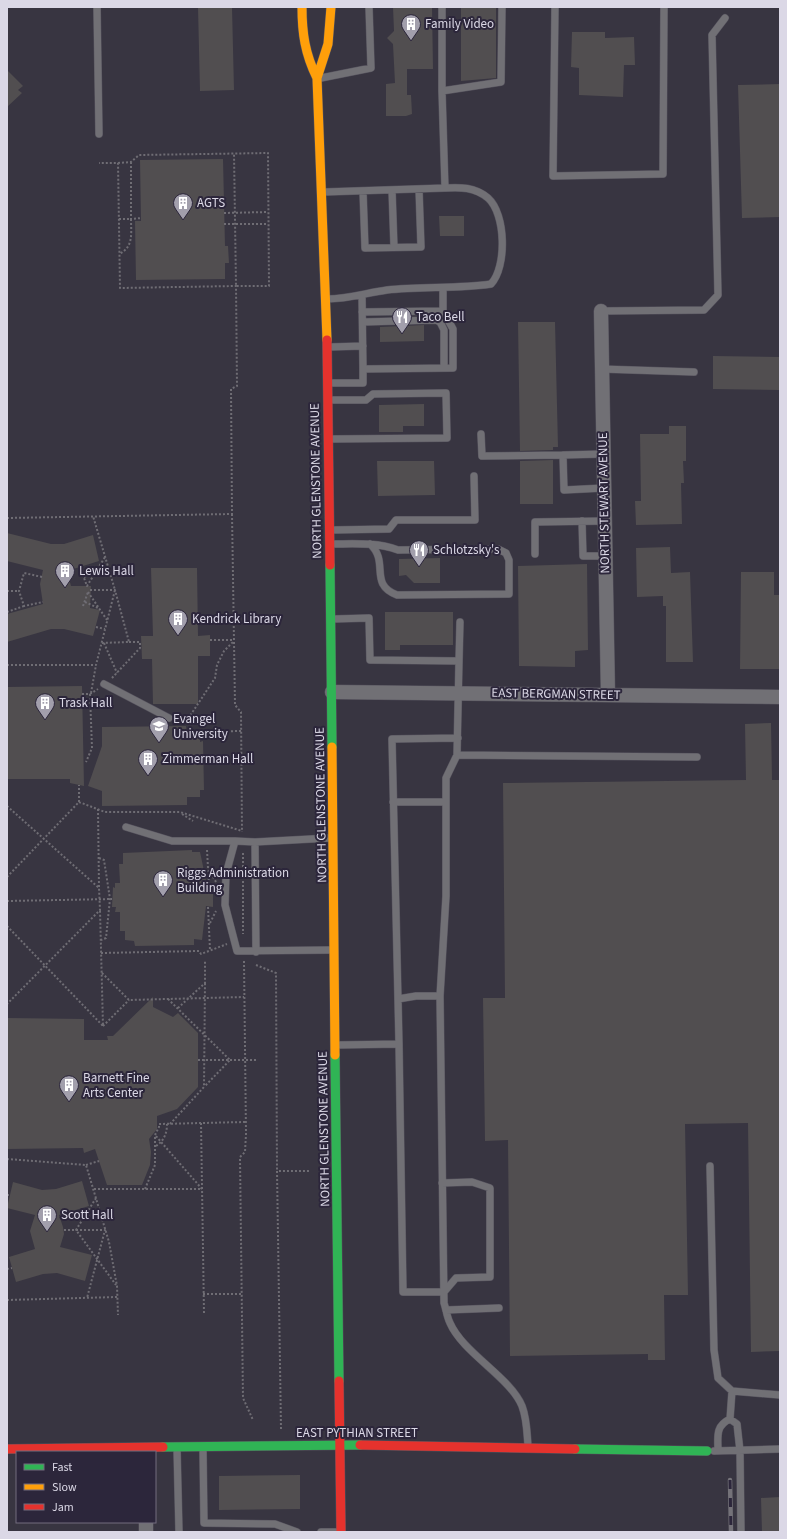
<svg xmlns="http://www.w3.org/2000/svg" width="787" height="1539" font-family="'Source Sans 3',sans-serif">
<rect width="100%" height="100%" fill="#383541"/>
<path fill="#514e50" d="M198,7h34l2,83 -34,1z
M393,7h39l1,62h-26v26h4l1,19 -6,2h-20v-32l9,-1 -2,-39 -6,-6 7,-7z
M461,7h35v71l-35,3z
M572,32h33v6l29,-1 1,28h-11l-1,32 -44,-2v-27l-8,-1z
M7,70l16,16 -5,4 4,3 -15,14z
M780,84v133l-38,1 -4,-133z
M223,159l2,87h3l1,17h-4v16l-89,1 -1,-59h6l-1,-61z
M439,216h25v20h-24z
M518,322h37l3,125h-5v3l-33,1z
M424,325v16l-44,1v-15z
M713,356l67,1v33l-67,-1z
M424,404v22h-21v6h-24v-27z
M669,426h17v35h-3l1,22h-3l1,41 -46,1 -1,-24h6l-1,-67h29z
M553,460v44h-33v-43z
M377,461h57l1,34 -57,1z
M7,533l44,11h13l29,-9 6,26 -32,10 4,15h20l-1,22 10,2 -7,26 -29,-7h-13l-44,13v-28l36,-10 -3,-20 3,-14 -36,-9z
M670,547l1,26 19,-1 3,90h-27v-56h-3v-10l-26,1 -1,-49z
M440,558v25h-26l-8,-8 -7,1v-17z
M587,564l1,86 -13,1v16l-56,-1 -1,-100z
M151,568h46l1,68 12,-1v21h-12v48h-45l-1,-45h-10l-1,-23h12z
M741,572h33v23h6v74h-40z
M385,612h68v33h-53v5h-15z
M82,686l2,100 -14,-3v-4h-63v-92z
M771,723l1,57h8v571l-29,1 -3,-229 -63,1 3,171h-24l1,65h-17v-6l-138,2 -2,-216 -23,1 -2,-143h22l-2,-215 243,-3 -1,-56z
M186,726l1,9 13,-1v8l3,-1 1,49h-4v7h-13v8l-85,1v-15l-14,-5 14,-40v-19z
M192,850v2h8l7,33h5l1,5v17l-7,-1 -4,34 -8,-1v6l-59,1 -1,-5 -9,-1v-9h-5v-19h-5l1,-5h-4l1,-20 2,1v-5h5l-1,-19h4v-11z
M153,997v10l20,10 5,-4 20,20v54l-21,22 -20,7v13l-8,10 2,13 -1,13 -8,20h-35l-12,-36 -11,4 -1,-5 -76,1v-131l77,1v21h24l-1,-4h6z
M82,1181l7,25 -30,9 4,12 1,7 -4,13 32,8 -7,26 -28,-8 -14,1 -27,8 -7,-25 26,-8 -5,-18 5,-16 -28,-7 6,-26 29,8 14,-1z
M300,1475v34l-81,1v-34z
M780,1497v35h-18l-1,-34z"/>
<g fill="none" stroke-linecap="round" stroke-linejoin="round">
<defs>
<path id="lane" d="M97,7l2,127
M555,7l-2,169 110,-2 1,-167
M321,78l50,-10 -2,-61
M442,91v-84
M392,190l2,57
M363,191l2,57 56,-1 -2,-58
M324,192l121,-4 -3,-97 59,-9 1,-75
M443,288v23
M327,299c21,0 39,-6 60,-9 34,-4 70,-1 104,-6 16,-17 15,-70 -3,-86 -13,-11 -28,-11 -43,-10
M601,311l103,-1 14,-15 -6,-260 13,-17
M362,312l81,-1 10,18v39l-90,1 -1,-74
M363,322l73,-2 4,2 4,8v38
M329,347l34,-1
M601,369l93,3
M330,383h33v-14
M330,400h36l7,-6 73,-1 1,45 -116,1
M481,434l1,22 81,-1
M603,454l-40,1 1,35 40,-2
M582,521l1,35h22
M332,530l57,-1 7,-9h79l-1,-44
M331,544c23,0 45,-2 67,6l100,-1 8,4 3,7v34l-112,1c-29,-11 -7,-33 -27,-51
M535,554v-32l70,-1
M333,619l36,-1 1,42 89,1 1,-39
M459,661l-2,94 -11,23v118l-6,100 4,307c2,6 3,14 6,20 13,30 60,54 72,83 5,13 5,27 6,40
M104,684l65,34
M457,755l240,2
M393,802h53
M126,827l46,14h63
M330,838l-75,4 -20,-1 -9,33 -1,31 12,46 95,-1
M255,842l1,110
M398,999l-6,-260 66,-1
M399,1044l4,248h41l12,-14 34,-1v-89l-18,-6 -30,1
M337,1045l62,-1 -1,-45 18,-3h24
M710,1166l4,184 4,28 14,13 48,4
M446,1310l53,-2
M730,1419l2,-28
M177,1448l2,84
M203,1449l1,74 71,1 22,8
M714,1451l66,-2
M718,1451c0,-14 -3,-25 12,-32l7,5 3,27 1,81
M321,1532h18"/>
<path id="street" d="M601,311l7,384
M332,692l448,5
M146,1522v10"/>
<path id="fast" d="M330,565l2,182
M335,1055l4,326
M163,1447l197,-2
M575,1449l132,2"/>
<path id="slow" d="M302,7c0,26 3,47 15,71l10,262
M317,78l11,-34 3,-37
M332,747l3,308"/>
<path id="jam" d="M327,340l3,225
M339,1381l2,151
M360,1445l215,4
M7,1449l156,-2"/>
</defs>
<use href="#lane" stroke="#56535e" stroke-width="8"/>
<use href="#street" stroke="#56535e" stroke-width="15"/>
<use href="#fast" stroke="#56535e" stroke-width="10"/>
<use href="#slow" stroke="#56535e" stroke-width="10"/>
<use href="#jam" stroke="#56535e" stroke-width="10"/>
<path stroke="#6f6d74" stroke-width="2" stroke-dasharray="2 2" stroke-linecap="butt" d="M131,162v57l11,-1
M118,163l13,-1 8,-7 129,-2 1,133h-33l-2,-133
M224,213l44,-1
M119,219h12c0,14 3,28 -12,35
M224,224h44
M232,514l3,191 6,7 1,120
M7,518l225,-4 -1,-125 6,-3 -1,-100 -116,2 -2,-125h-19
M80,567l7,19 18,-29
M42,577l-18,-4 -5,18 5,15 19,-4
M84,577l11,-6
M90,590h25l14,52 -28,1
M7,591h12
M88,592l19,28
M85,602l13,6
M83,606l5,-14
M7,612l17,-6
M96,627l9,2
M210,640h24
M129,642h11
M104,643l13,30
M7,665h89l19,-75 -22,-74
M112,678l28,-30v-6
M91,693l5,-28
M82,694h8l2,54 -6,14
M90,694l8,-5
M186,722l29,-44 2,-13 7,-14 10,-10
M187,732l54,-1
M79,802l26,10h75l62,19
M7,806l92,82 1,22 -93,94
M98,809l1,79
M182,814l11,7
M207,850l2,35
M243,853v81
M99,858l5,2 6,39 -4,39 -5,2
M209,870l7,12
M7,877l72,-75v-17
M7,901l105,-2
M208,907l2,43
M210,923l6,-12
M7,926l96,100 -3,-116
M101,953l98,-2 2,3 26,-10
M244,961l2,173 -1,18 -5,5 3,241 10,22
M256,965l20,8 1,198
M102,973l27,27 115,-3
M168,999l62,61 -25,26
M178,1008l27,-25v-22
M103,1026l26,-26
M198,1060h59
M201,1123l3,190
M170,1124l34,-37 1,-104
M156,1146c8,-5 11,-13 11,-22
M7,1159l79,6 23,77 8,44 1,29
M86,1165l13,-4
M94,1189h108l-47,-54
M145,1189l10,-24v-30l4,-8v-3l86,-2
M7,1195h3
M96,1198l-20,32 40,55
M64,1230h41l-18,68
M7,1269l5,-1
M203,1294h38
M7,1300l110,-3
M281,1429l-4,-258h33"/>
<use href="#lane" stroke="#717075" stroke-width="7"/>
<use href="#street" stroke="#717075" stroke-width="14"/>
<use href="#fast" stroke="#30b455" stroke-width="9"/>
<use href="#slow" stroke="#ff9f0a" stroke-width="9"/>
<use href="#jam" stroke="#e5322d" stroke-width="9"/>
<defs>
<path id="rail" d="M730,1480l1,52"/>
</defs>
<use href="#rail" stroke="#747279" stroke-width="4.5"/>
<use href="#rail" stroke="#2c263b" stroke-width="3" stroke-dasharray="9" stroke-linecap="butt"/>
</g>
<defs>
<symbol id="building-pin" viewBox="-11 -11 22 30"><path d="M0 17L-7.5 6A9.5 9.5 0 1 1 7.5 6Z" fill="#a29fac" stroke="#2c263b"/><path d="M-4-6H4V6H1V3H-1V6H-4ZM-2.5-4.3h1.7v1.8h-1.7ZM.8-4.3h1.7v1.8H.8ZM-2.5-1h1.7V.8h-1.7ZM.8-1h1.7V.8H.8Z" fill="#fff"/></symbol>
<symbol id="restaurant-pin" viewBox="-11 -11 22 30"><path d="M0 17L-7.5 6A9.5 9.5 0 1 1 7.5 6Z" fill="#a29fac" stroke="#2c263b"/><path d="M-5-6h1v4h1v-4h1v4h1v-4h1v5L-1.5 .5V6h-2V.5L-5-1ZM5-6V6H3V1.5H1.5Q1.5-4 5-6Z" fill="#fff"/></symbol>
<symbol id="university-pin" viewBox="-11 -11 22 30"><path d="M0 17L-7.5 6A9.5 9.5 0 1 1 7.5 6Z" fill="#a29fac" stroke="#2c263b"/><path d="M0-5L7-2L0 1L-7-2ZM-4 1L0 2.5L4 1V4Q0 6-4 4Z" fill="#fff"/></symbol>
</defs>
<g fill-rule="evenodd">
<use href="#building-pin" x="400" y="13" width="22" height="30"/>
<use href="#building-pin" x="172" y="192" width="22" height="30"/>
<use href="#restaurant-pin" x="391" y="306" width="22" height="30"/>
<use href="#restaurant-pin" x="408" y="539" width="22" height="30"/>
<use href="#building-pin" x="54" y="560" width="22" height="30"/>
<use href="#building-pin" x="167" y="608" width="22" height="30"/>
<use href="#building-pin" x="34" y="692" width="22" height="30"/>
<use href="#university-pin" x="148" y="715" width="22" height="30"/>
<use href="#building-pin" x="137" y="748" width="22" height="30"/>
<use href="#building-pin" x="152" y="869" width="22" height="30"/>
<use href="#building-pin" x="58" y="1074" width="22" height="30"/>
<use href="#building-pin" x="36" y="1204" width="22" height="30"/>
</g>
<g text-anchor="middle" dominant-baseline="central" stroke-width="4" stroke-linejoin="round" paint-order="stroke">
<g font-size="13" fill="#dbd8e6" stroke="#2c263b" text-anchor="start">
<text x="425" y="24">Family Video</text>
<text x="197" y="203">AGTS</text>
<text x="416" y="317">Taco Bell</text>
<text x="433" y="550">Schlotzsky's</text>
<text x="79" y="571">Lewis Hall</text>
<text x="192" y="619">Kendrick Library</text>
<text x="59" y="703">Trask Hall</text>
<text x="173" y="719">Evangel<tspan x="173" dy="15">University</tspan></text>
<text x="162" y="759">Zimmerman Hall</text>
<text x="177" y="873">Riggs Administration<tspan x="177" dy="15">Building</tspan></text>
<text x="83" y="1078">Barnett Fine<tspan x="83" dy="15">Arts Center</tspan></text>
<text x="61" y="1215">Scott Hall</text>
</g>
<g font-size="13" fill="#dbd8e6" stroke="#2c263b">
<text transform="translate(316 481) rotate(-91)">NORTH GLENSTONE AVENUE</text>
<text transform="translate(604 503) rotate(-91)">NORTH STEWART AVENUE</text>
<text transform="translate(556 694) rotate(1)">EAST BERGMAN STREET</text>
<text transform="translate(321 805) rotate(-91)">NORTH GLENSTONE AVENUE</text>
<text transform="translate(324 1129) rotate(-91)">NORTH GLENSTONE AVENUE</text>
<text x="357" y="1433">EAST PYTHIAN STREET</text>
</g>
</g>
<rect width="787" height="1539" fill="none" stroke="#dbd8e6" stroke-width="16"/>
<rect x="16" y="1451" width="140" height="72" fill="#2c263b" stroke="#726d7f"/>
<rect x="24" y="1464" width="20" height="6" fill="#30b455" stroke="#726d7f"/>
<text x="52" y="1471" font-size="12" fill="#dbd8e6">Fast</text>
<rect x="24" y="1484" width="20" height="6" fill="#ff9f0a" stroke="#726d7f"/>
<text x="52" y="1491" font-size="12" fill="#dbd8e6">Slow</text>
<rect x="24" y="1504" width="20" height="6" fill="#e5322d" stroke="#726d7f"/>
<text x="52" y="1511" font-size="12" fill="#dbd8e6">Jam</text>
</svg>
